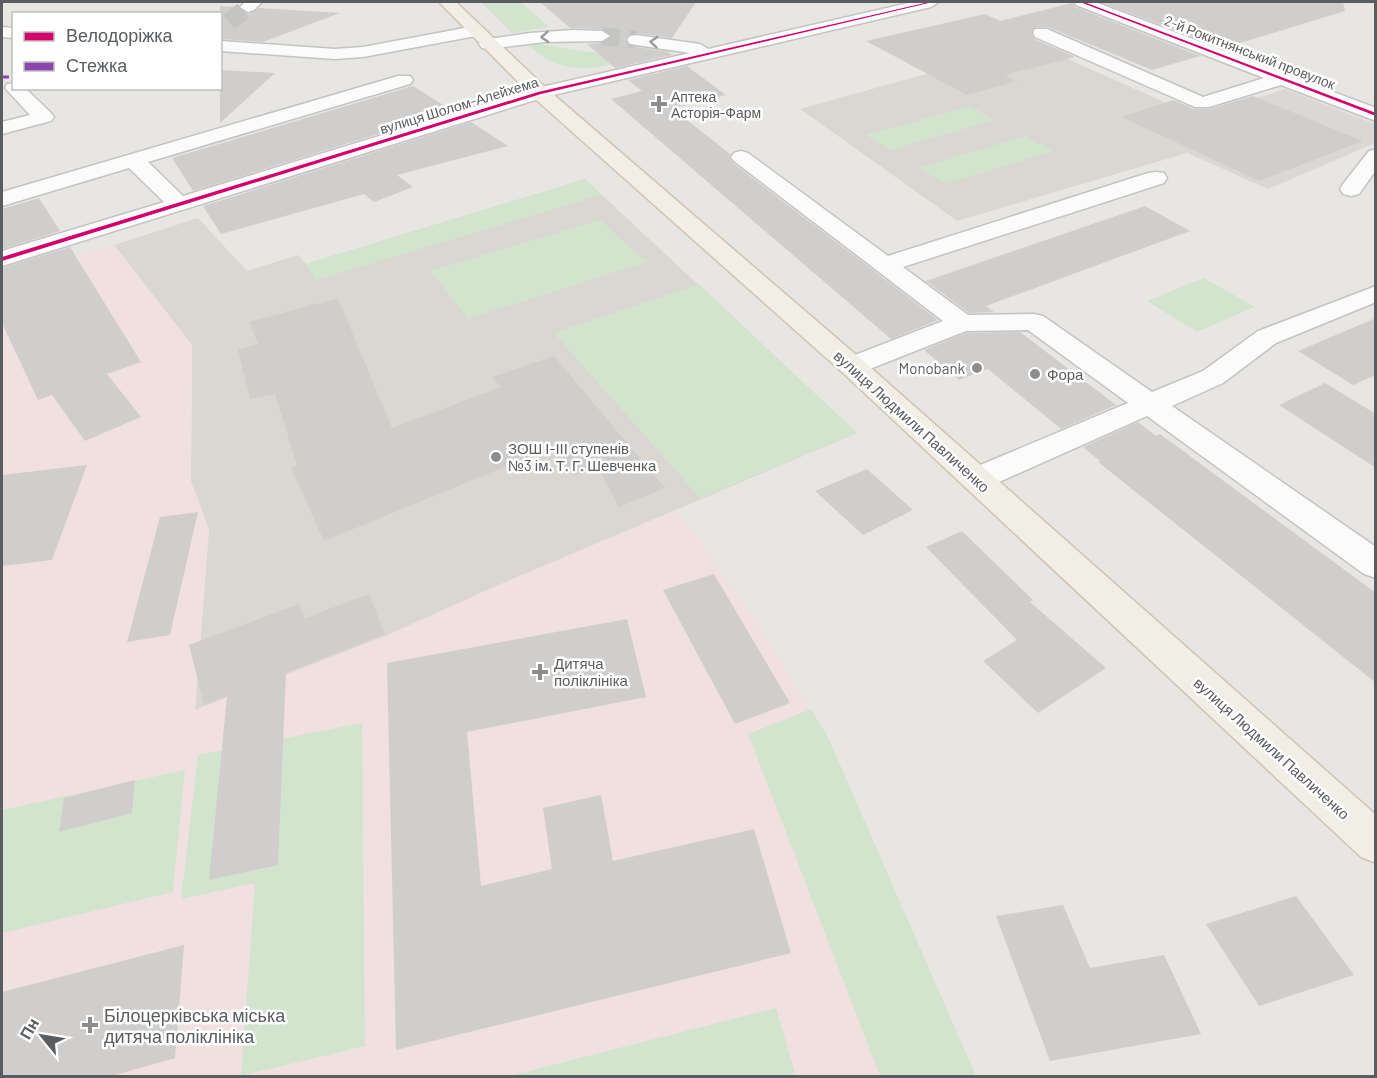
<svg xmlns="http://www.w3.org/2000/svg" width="1377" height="1078" font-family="Barlow,sans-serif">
<rect width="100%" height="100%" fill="#e8e6e3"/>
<path fill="#dad7d4" d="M1285,89l90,35v19l-107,46 -121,-54z"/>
<path fill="#dad6d2" d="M1034,44l166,74 -52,17 39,18 -230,68 -157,-112z
M585,179l272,254 -363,154 -106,48 -193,75 14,-181 -18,-48 1,-136 -78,-100 84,-27 49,53 51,-16 8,9z"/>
<path fill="#f1e0e0" d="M114,245l78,100 -1,136 18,48 -14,181 193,-75 106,-48 183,-77 78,109 73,118 148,339h-974v-795z"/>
<path fill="#d3e4ce" d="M481,2h40l28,25 -37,6z
M538,44l65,10 53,-8 24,4 -86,18c-30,1 -43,-3 -65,-22z
M970,106l25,14 -105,30 -24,-15z
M1025,136l28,15 -107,33 -27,-16z
M585,179l16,16 -285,85 -11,-16z
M600,220l46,42 -178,57 -38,-48z
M1204,278l51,29 -58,25 -50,-31z
M699,284l158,149 -157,65 -146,-165z
M811,709l17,28 148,339h-96l-132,-342z
M362,723l3,323 -124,30 14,-193 -74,16 17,-144z
M185,770l-12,122 -171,41v-123z
M776,1008l20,68h-287z"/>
<path fill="#d0cecc" d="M540,2h156l-24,36 -36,-5 -6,1 -5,5 5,7 37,6 5,3 -57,13 -28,-24 16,-1 8,-5v-4l-9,-5 -32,-1z
M1100,2h243l2,9 -121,37z
M1072,3l3,4 125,49 -48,14 -104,-43h-13l-4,5 3,7 41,18 -70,18 12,6 -50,14 -101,-54 119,-27 15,7z
M220,6l18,1 11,7 10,-6 81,5 -77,29 -43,-3z
M687,66l39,29 -54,13 58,46 -1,3 4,6 205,157 -47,19 -280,-240 31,-8 -14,-11z
M220,70l55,3 -55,50z
M413,86l40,25 -260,80 -21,-33z
M1253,96l110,45 -104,40 -137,-64 51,-17 21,9h15z
M471,122l37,24 -111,29 16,12 -39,15 -10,-8 -143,40 -18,-28z
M39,198l21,33 -58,18v-40z
M1145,206l45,25 -204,75 8,6 -25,1 -43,-32z
M70,247l71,115 -34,12 34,43 -56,24 -33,-46 -14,5 -36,-77v-55z
M338,298l54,130 109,-41 -9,-10 62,-21 111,132 -46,19 -21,-40 -24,9 -23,-28 -227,93 -33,-73 6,-3 -22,-71 -25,5 -12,-49 20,-6 -9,-22z
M1376,318v57l-23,10 -55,-34z
M1020,332l96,73 -55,24 -73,-60 -29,11 -35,-30 42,-17z
M1325,383l51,31v54l-97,-63z
M1138,422l18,14 4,-2 216,159v90l-278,-221 2,-1 -17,-14z
M87,465l-35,95 -50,6v-91z
M867,469l46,41 -50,25 -48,-44z
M198,512l-28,123 -43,7 33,-125z
M962,531l71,69 -3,2 76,66 -68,45 -55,-52 34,-21 -91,-93z
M714,574l76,129 -55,21 -72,-134z
M369,594l16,40 -99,39 -8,192 -69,15 18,-184 -23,9 -15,-60 110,-41 6,14z
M627,619l19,78 -179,35 14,154 71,-17 -9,-61 58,-13 12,66 141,-32 37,124 -395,97 -9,-387z
M135,780l-3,33 -73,19 5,-34z
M1296,896l58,79 -95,31 -53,-82z
M1063,905l27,63 74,-13 37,79 -151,27 -54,-145z
M184,945l-9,113 -67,19h-106v-85z"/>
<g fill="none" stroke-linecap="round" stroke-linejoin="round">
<path stroke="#c4c4c2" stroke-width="18" stroke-dasharray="18 9" stroke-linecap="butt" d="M229,22l19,-15
M602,36l34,4"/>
<defs>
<path id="minor" d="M245,2h17l-8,8 -6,2 -8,-5z
M913,2h26l-8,5 -386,90 -543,169v-15l162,-49 -35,-34 -127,38v-14l396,-116h12l3,4 -3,4 -262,78 35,34 350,-107 157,-36 -60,-9 -3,-4 3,-4 6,-1 64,9 8,5z
M1074,2h21l281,106v13l-95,-36 -72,22h-14l-160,-70 -2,-4 2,-4h12l156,68 61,-19 -188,-73z
M475,26l6,1 2,4 -2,4 -118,22 -28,2 -115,-8v-10l115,8 28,-2z
M2,27l12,1v10l-12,-1z
M573,30l29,1 8,5 -8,5 -57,1 -57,7 -6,-1 -3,-4 3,-4 48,-7z
M14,83v5h11l26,25 3,4 -3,4 -49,13v-12l28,-7 -25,-27 2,-4z
M1376,149v21l-17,24 -8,2 -8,-2 -3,-5 3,-5 26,-33z
M741,151l7,2 140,103 260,-83 8,-1 8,1 3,5 -3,5 -261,84 65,48 66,-1 9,2 109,76 51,-21 55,-40 118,-45v16l-100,41 -53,40 -51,23 204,141v31l-12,-4 -217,-158 -159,71 -11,3 -11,-3 -5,-8 5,-8 162,-68 -100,-73 -62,1 -104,41 -10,2 -10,-2 -4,-6 4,-6 101,-39 -209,-160 -3,-4 3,-4z"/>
<path id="major" d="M439,2h17l91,87 315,271 514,455v48l-15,-6 -519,-485 -309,-275z"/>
</defs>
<use href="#minor" stroke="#c4c3c4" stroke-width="3"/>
<use href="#major" stroke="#d0c3b1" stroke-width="3"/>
<use href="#minor" fill="#fcfbfb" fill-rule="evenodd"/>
<use href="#major" fill="#f1eee6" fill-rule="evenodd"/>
<path stroke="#8e44ad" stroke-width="3" stroke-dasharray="7 3" stroke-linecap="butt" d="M2,77h12"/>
<defs>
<path id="cycleway" d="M929,2h4l-392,92 -539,167v-4l536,-165z
M1080,2h4l292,111v3z"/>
</defs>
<use href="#cycleway" stroke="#fff" stroke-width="3"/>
<use href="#cycleway" fill="#d6006c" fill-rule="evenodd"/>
</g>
<defs><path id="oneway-chevron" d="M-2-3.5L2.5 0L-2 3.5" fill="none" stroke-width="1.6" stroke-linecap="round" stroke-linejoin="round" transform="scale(1.5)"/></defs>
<g stroke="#9a9c9e">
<use href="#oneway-chevron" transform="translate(545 37) rotate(176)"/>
<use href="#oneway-chevron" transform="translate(654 42) rotate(-175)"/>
</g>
<g fill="#8b8d8e" stroke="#fff" stroke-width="2">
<path d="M656 95h6v6h6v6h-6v6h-6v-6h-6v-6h6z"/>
<circle cx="977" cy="368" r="6"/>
<circle cx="1035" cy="374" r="6"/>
<circle cx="496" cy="457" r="6"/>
<path d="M537 663h6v6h6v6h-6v6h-6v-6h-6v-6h6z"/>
<path d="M87 1016h6v6h6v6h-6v6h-6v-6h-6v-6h6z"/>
</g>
<g text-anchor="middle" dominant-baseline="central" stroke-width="5" stroke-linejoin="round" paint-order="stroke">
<g font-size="14" fill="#595d60" stroke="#fff">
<text transform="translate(1250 52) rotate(21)">2-й Рокитнянський провулок</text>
<text transform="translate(459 105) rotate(-17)">вулиця Шолом-Алейхема</text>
</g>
<g font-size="14" fill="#595d60" stroke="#fff" text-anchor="start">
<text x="671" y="96">Аптека<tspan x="671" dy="16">Асторія-Фарм</tspan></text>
</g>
<g font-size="15" fill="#595d60" stroke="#fff" text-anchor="start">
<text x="965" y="368" text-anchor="end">Monobank</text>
<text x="1047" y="374">Фора</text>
<text x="508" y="448">ЗОШ І-ІІІ ступенів<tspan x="508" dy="17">№3 ім. Т. Г. Шевченка</tspan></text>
<text x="554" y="663">Дитяча<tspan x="554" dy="17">поліклініка</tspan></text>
</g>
<g font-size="15" fill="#595d60" stroke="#fff">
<text transform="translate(912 421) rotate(42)">вулиця Людмили Павличенко</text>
<text transform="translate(1272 748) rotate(42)">вулиця Людмили Павличенко</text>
</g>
<g font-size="18" fill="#595d60" stroke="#fff" text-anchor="start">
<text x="104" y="1015">Білоцерківська міська<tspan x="104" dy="21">дитяча поліклініка</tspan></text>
</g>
</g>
<rect width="1377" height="1078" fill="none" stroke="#595d60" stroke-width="6"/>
<rect x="12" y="12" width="210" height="78" fill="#ffffff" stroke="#bdbebf" stroke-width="1.5"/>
<rect x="24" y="32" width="30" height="9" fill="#d6006c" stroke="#bdbebf" stroke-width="1.5"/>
<text x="66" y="42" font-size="18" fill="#595d60">Велодоріжка</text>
<rect x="24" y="62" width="30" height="9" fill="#8e44ad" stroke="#bdbebf" stroke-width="1.5"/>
<text x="66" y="72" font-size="18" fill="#595d60">Стежка</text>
<g transform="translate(42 1036) rotate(300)" stroke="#ffffff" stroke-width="4.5" paint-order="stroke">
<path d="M0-4.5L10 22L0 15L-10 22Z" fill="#595d60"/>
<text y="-9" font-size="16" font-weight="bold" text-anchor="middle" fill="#595d60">Пн</text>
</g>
</svg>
